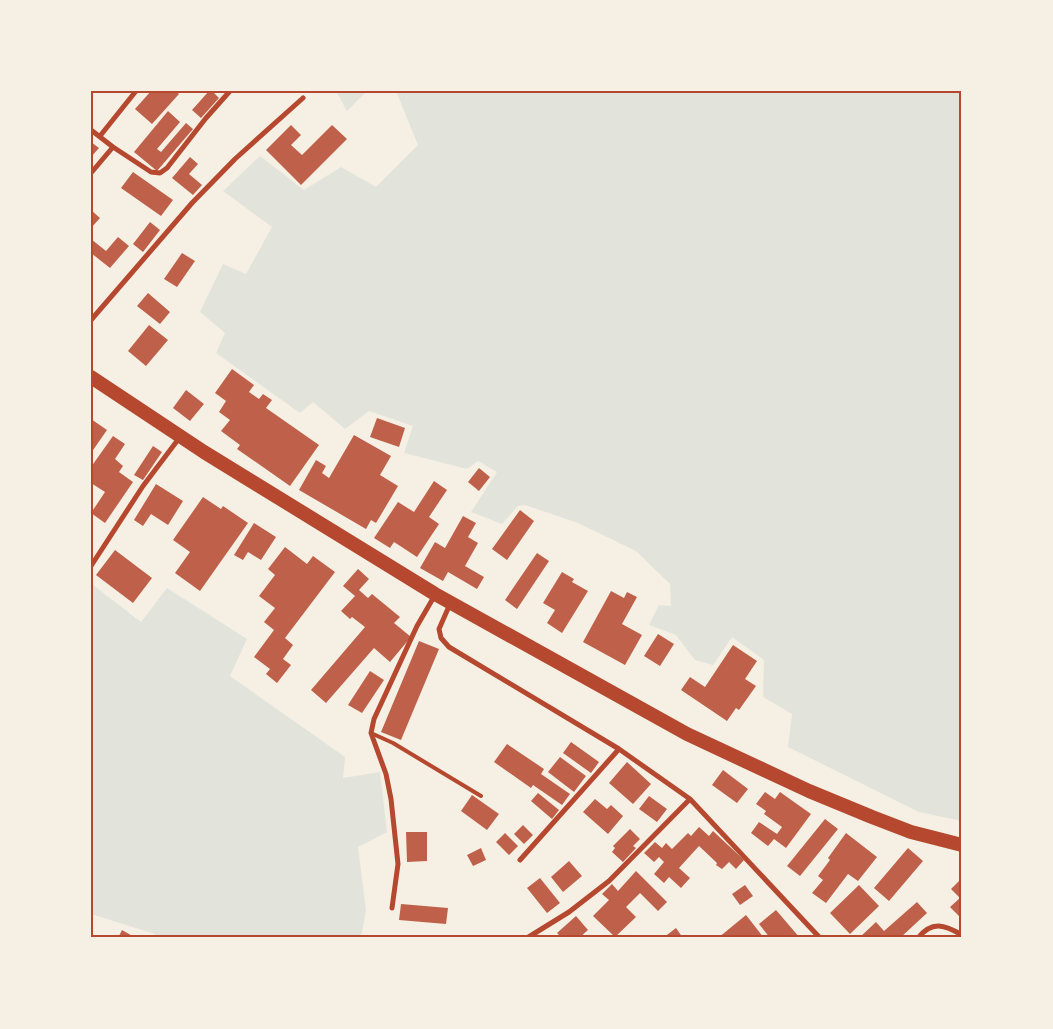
<svg xmlns="http://www.w3.org/2000/svg" width="1053" height="1029" font-family="'Exo 2',sans-serif">
<rect width="100%" height="100%" fill="#f6efe4"/>
<path fill="#e2e4dc" d="M336,91h31l-20,20z
M396,91h566v730l-43,-9 -131,-65 4,-33 -29,-17 1,-37 -32,-23 -19,28 -18,-5 -19,-25 -27,-10 10,-20 12,1 -1,-22 -34,-33 -58,-28 -53,-18 -7,1 -16,18 -31,-12 26,-40 -19,-11 -11,8 -63,-16 9,-27 -44,-15 -24,18 -32,-27 -13,11 -84,-60 9,-20 -25,-21 23,-48 23,10 26,-47 -49,-36 37,-35 44,34 37,-23 35,20 42,-42z
M93,585l48,37 26,-34 80,51 -17,37 115,81 -2,21 37,-6 7,60 -29,15 8,63 -5,28h-208l2,-4 -64,-20v-326z"/>
<path fill="#bf614a" d="M151,91h25l3,3 -27,30 -17,-15z
M209,91h3l7,7 -18,20 -9,-8z
M168,111l12,11 -23,27 4,3 25,-29 7,6 -36,42 -23,-19z
M291,125l10,10 -10,10 11,10 30,-30 15,14 -46,46 -35,-35z
M91,142l8,6 -8,9z
M190,157l8,7 -9,10 13,11 -9,10 -21,-17z
M133,172l40,28 -12,16 -40,-28z
M91,210l9,8 -9,10z
M150,222l10,8 -17,22 -10,-8z
M118,237l11,9 -19,22 -19,-15v-14l15,12z
M182,253l13,8 -18,26 -13,-8z
M148,293l22,19 -10,12 -23,-18z
M149,325l19,15 -22,26 -18,-15z
M232,369l22,16 -5,7 10,7 4,-5 9,6 -6,8 53,37 -29,41 -53,-37 3,-4 -19,-14 9,-11 -11,-8 7,-11 -11,-8z
M186,390l18,14 -14,17 -17,-13z
M377,418l28,10 -6,19 -29,-10z
M91,419l16,11 -16,23z
M354,435l37,21 -11,19 18,11 -22,37 -5,-3 -5,9 -67,-39 17,-30 10,6 -4,7 7,5z
M113,436l12,8 -10,15 8,7 -4,6 14,10 -28,41 -14,-10 14,-21 -14,-9v-16z
M153,446l9,6 -19,28 -9,-5z
M479,468l11,9 -11,14 -11,-9z
M434,481l13,9 -18,27 10,7 -22,33 -23,-15 -4,6 -16,-10 24,-36 16,10z
M156,484l27,17 -15,24 -17,-11 -8,12 -9,-6z
M203,497l18,12 2,-3 25,17 -48,68 -25,-18 15,-21 -17,-12z
M520,510l14,11 -27,39 -15,-11z
M463,516l13,7 -8,14 10,6 -13,23 19,11 -7,12 -29,-17 -5,9 -23,-13 15,-26 10,6z
M254,523l22,14 -15,23 -13,-8 -5,8 -9,-5z
M285,547l22,17 6,-8 22,16 -50,66 8,7 -10,14 8,6 -14,18 -11,-9 4,-5 -16,-12 20,-27 -10,-8 11,-14 -16,-12 16,-21 -7,-6z
M115,550l37,28 -19,25 -37,-28z
M537,553l12,8 -32,48 -12,-9z
M358,569l11,10 -10,11 9,8 4,-4 28,23 -6,6 17,14 -21,25 -16,-14 -48,55 -15,-13 54,-63 -13,-10 -2,2 -9,-8 14,-15 -12,-10z
M562,572l12,7 -2,3 16,9 -26,42 -15,-10 8,-13 -12,-7z
M611,591l13,7 3,-6 10,5 -15,27 20,11 -17,30 -42,-23z
M658,634l16,10 -14,22 -16,-10z
M419,641l20,8 -38,91 -20,-8z
M733,645l24,16 -12,18 11,7 -17,24 -3,-2 -9,13 -46,-31 9,-13 15,10z
M370,671l14,9 -22,33 -14,-8z
M571,742l28,20 -8,11 -28,-20z
M507,744l37,25 -3,5 29,20 -8,11 -29,-20 -2,3 -37,-26z
M560,757l26,19 -12,16 -26,-20z
M627,762l24,22 -18,20 -24,-21z
M723,770l25,19 -11,14 -25,-18z
M765,792l10,7 5,-7 31,22 -25,34 -12,-9 -6,7 -17,-13 8,-11 18,12 5,-7 -18,-13 2,-3 -10,-7z
M538,793l21,17 -7,9 -21,-18z
M472,795l27,19 -12,16 -26,-19z
M649,796l18,13 -10,13 -18,-13z
M595,799l12,10 4,-4 12,11 -15,18 -25,-22z
M825,819l13,10 -38,47 -13,-10z
M523,825l10,10 -9,9 -10,-10z
M699,827l10,9 4,-5 31,29 -8,9 -7,-7 -7,7 -6,-4 1,-2 -18,-17 -20,22 11,10 -9,10 -12,-11 -5,6 -10,-9 10,-12 -5,-5 -5,5 -10,-9 11,-11 7,6 4,-5 6,6 16,-16 3,3z
M630,829l10,10 -7,7 3,2 -13,14 -11,-10 3,-4 -2,-2z
M406,832h21v29l-20,1z
M505,833l13,13 -9,9 -13,-13z
M846,833l31,24 -19,24 -10,-7 -22,29 -14,-10 11,-13 -5,-4 12,-16 -2,-2z
M481,848l5,12 -13,6 -6,-11z
M908,848l15,13 -34,40 -15,-13z
M569,861l13,15 -19,16 -12,-15z
M636,871l31,31 -9,9 -18,-18 -14,14 10,10 -21,20 -22,-21 16,-16 -7,-6 10,-10 6,7z
M540,878l20,25 -13,10 -20,-25z
M962,878v41l-12,-12 10,-9 -9,-9z
M745,885l8,11 -13,9 -8,-11z
M859,885l20,21 -29,28 -20,-21z
M917,902l10,11 -27,25h-41l17,-16 8,9z
M401,904l47,4 -2,16 -47,-4z
M776,910l24,28h-30l-11,-14z
M746,915l18,23h-46z
M576,916l12,14 -9,8h-17l-5,-5z
M676,928l7,10h-20z
M122,930l14,8h-18z"/>
<g fill="none" stroke-linecap="round" stroke-linejoin="round">
<path stroke="#b5482f" stroke-width="4" d="M371,733l22,10 88,53"/>
<path stroke="#b5482f" stroke-width="5" d="M91,130l22,17
M100,136l36,-45
M91,173l22,-26 38,25 9,1 7,-5 39,-50 24,-27
M91,320l101,-117 43,-44 68,-61
M91,566l52,-80 37,-49
M450,604l-11,25 2,9 8,9 170,102 71,50 130,139
M520,860l99,-111
M392,908l6,-44 -7,-65 -5,-25 -15,-41 3,-14 43,-93 18,-31
M527,938l42,-26 40,-31 81,-82
M918,938c14,-18 27,-13 44,-3"/>
<path stroke="#b5482f" stroke-width="14" d="M91,377l113,75 231,142 252,140 122,57 63,26 39,15 51,13"/>
</g>
<rect width="1053" height="1029" fill="none" stroke="#f6efe4" stroke-width="185"/>
<rect x="92" y="92" width="868" height="844" fill="none" stroke="#b5482f" stroke-width="2"/>
</svg>
